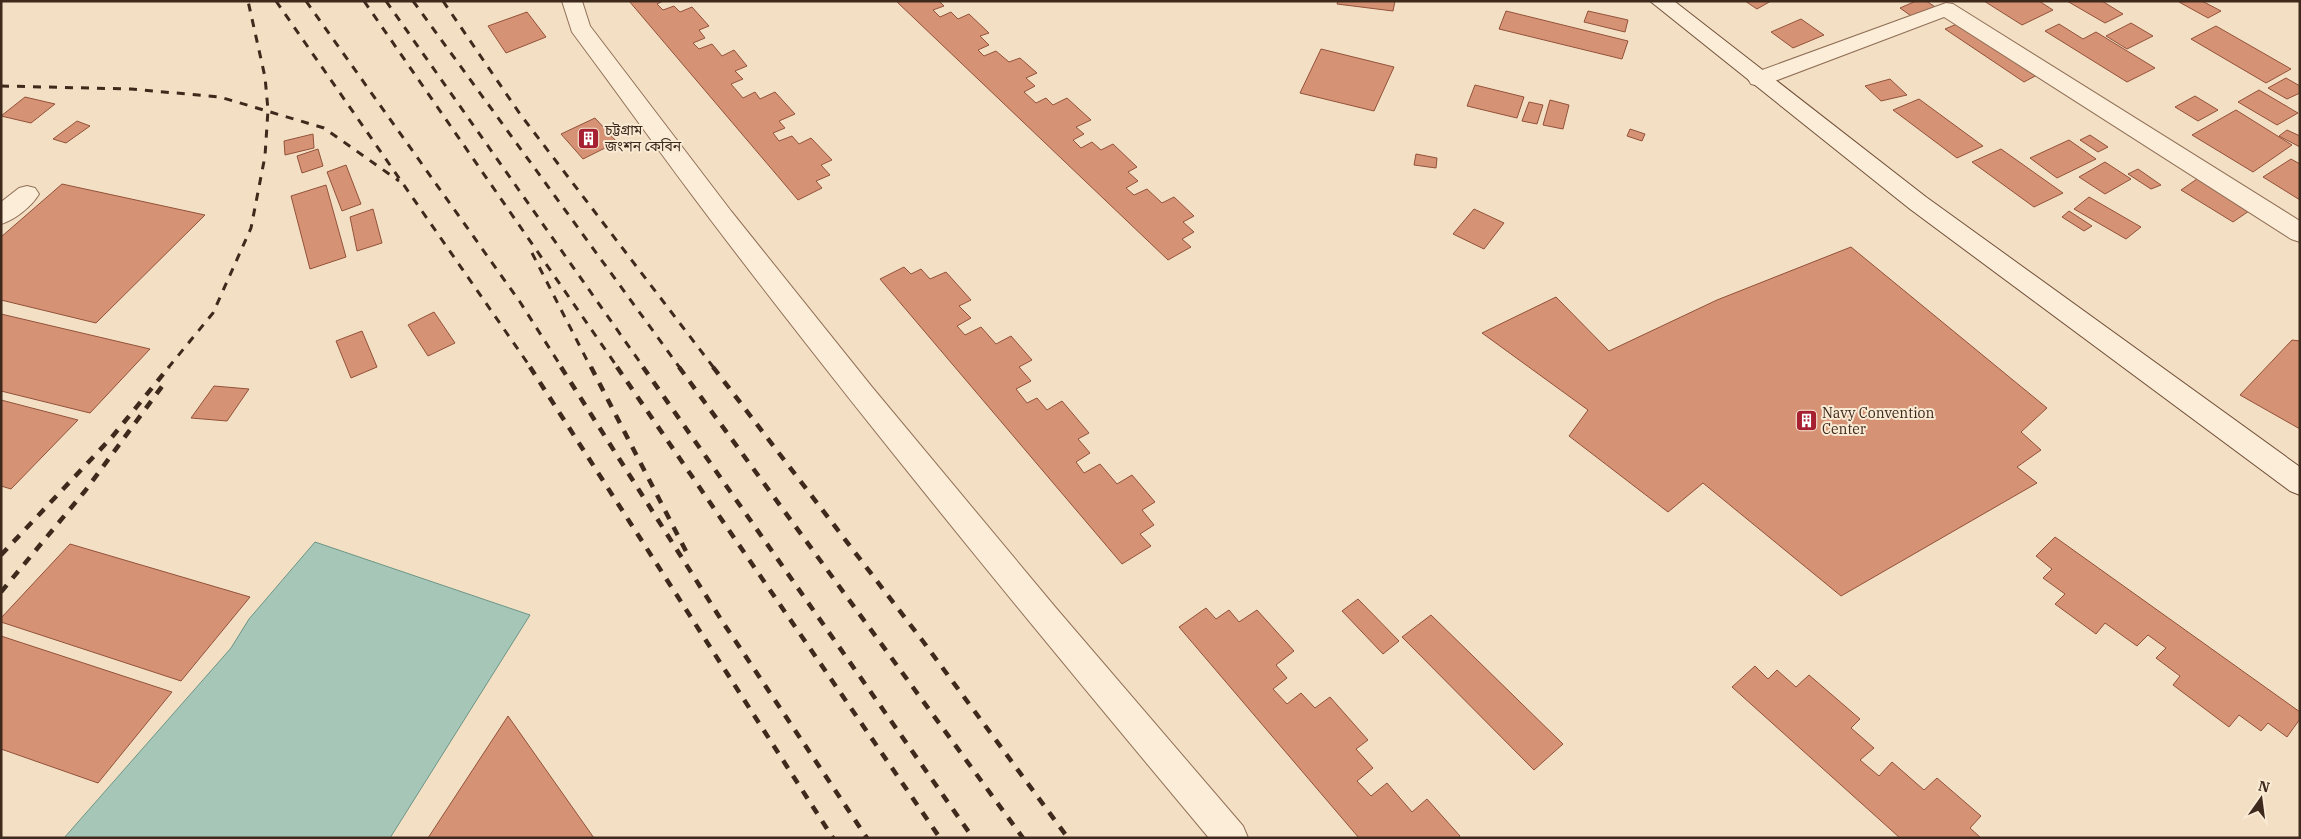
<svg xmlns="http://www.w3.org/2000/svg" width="2301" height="839" font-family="'IBM Plex Serif','Noto Sans Bengali',serif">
<rect width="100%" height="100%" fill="#f3dfc3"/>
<path fill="#a6c6b8" stroke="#6b9586" d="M315,542l215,73 -140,223h-326l167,-190 18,-29z"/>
<path fill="#d69275" stroke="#92523a" d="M629,1h34l-6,3 6,6 11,-4 6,6 12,-5 17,19 -10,4 6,8 -12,5 6,6 13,-5 10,12 12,-6 13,16 -12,5 8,8 -12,5 12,14 12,-6 5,7 15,-7 20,22 -16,7 6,7 -12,5 6,8 13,-5 7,8 12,-6 21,22 -11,5 9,10 -14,6 6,7 -24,12z
M896,1h43l5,5 -11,4 7,7 11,-5 7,7 11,-5 20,19 -9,3 9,9 -11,5 6,6 12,-5 13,11 11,-4 17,15 -11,5 9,8 -11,6 12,11 10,-5 7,7 14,-7 24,22 -15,7 8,7 -11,6 8,8 11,-6 9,8 12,-6 24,23 -9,5 10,9 -12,7 8,7 13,-6 15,14 12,-6 20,19 -11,6 11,10 -12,7 9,8 -23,13z
M1338,1h57l-2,10 -56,-7z
M1745,1h26l-14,8z
M1916,1h10l11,7 -23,10 -14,-10z
M1984,1h55l14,9 -31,15z
M2067,1h35l21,13 -18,9z
M2202,1l19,10 -13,7 -29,-16z
M1506,11l122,30 -6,18 -123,-30z
M1588,11l40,9 -3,12 -41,-10z
M527,12l19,25 -40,16 -18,-27z
M1801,19l23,16 -31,13 -22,-16z
M2131,23l22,13 -26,13 -21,-13z
M1957,24l80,51 -13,7 -79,-53z
M2059,24l24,15 13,-7 59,36 -28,14 -82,-51z
M2216,26l75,43 -25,14 -75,-44z
M1321,49l73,18 -20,44 -74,-18z
M2286,78l14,8v7l-13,6 -19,-11z
M1890,79l17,16 -26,6 -16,-15z
M1475,85l49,12 -7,21 -50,-12z
M2259,90l39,23 -21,12 -39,-23z
M2195,96l23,14 -20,11 -23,-14z
M25,97l30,7 -24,19 -30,-7z
M1919,99l64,47 -26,12 -64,-48z
M1550,100l19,5 -6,24 -20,-4z
M1529,102l14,3 -6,19 -15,-3z
M2236,110l56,35 -39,27 -61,-37z
M595,118l22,24 -34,17 -22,-25z
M77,121l13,5 -24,17 -13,-4z
M1630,129l15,5 -3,7 -15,-5z
M2287,130l13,6v11l-21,-11z
M313,134l1,14 -29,7 -1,-14z
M2090,135l18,12 -10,5 -18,-12z
M2069,140l27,19 -39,19 -27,-20z
M318,149l5,17 -21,7 -5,-17z
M2001,149l62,44 -29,14 -62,-45z
M1416,154l21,4 -1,10 -22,-3z
M2291,159l9,5v36l-37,-23z
M2105,162l26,17 -26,15 -26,-17z
M346,165l15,39 -19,7 -15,-39z
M2138,169l23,16 -10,4 -23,-15z
M2197,179l52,32 -16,11 -52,-32z
M62,184l143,31 -109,108 -95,-23v-63z
M326,185l20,72 -36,12 -19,-73z
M2089,197l52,30 -15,12 -52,-30z
M373,209l9,34 -25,8 -7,-34z
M1474,209l30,14 -20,26 -31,-15z
M2069,211l23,15 -8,5 -22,-14z
M1851,247l196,161 -26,24 20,18 -24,17 20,16 -196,113 -138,-113 -35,29 -99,-76 19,-26 -106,-77 74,-36 53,54 108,-51z
M904,267l7,7 10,-5 9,10 16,-7 25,28 -12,6 12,12 -14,8 8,9 16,-8 15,17 15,-8 21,24 -13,7 12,14 -15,8 11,14 10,-5 10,12 15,-9 27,32 -11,6 12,14 -14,9 8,11 16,-9 17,20 15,-9 23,27 -13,8 12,15 -14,9 11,12 -29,18 -242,-285z
M434,312l21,31 -27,13 -20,-31z
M1,314l149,35 -60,64 -89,-22z
M362,331l15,36 -26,11 -15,-37z
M2292,340l8,1v88l-60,-34z
M214,386l35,3 -22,32 -36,-3z
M1,400l77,20 -67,69 -10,-3z
M2055,537l245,175v7l-13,18 -19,-14 -7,8 -22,-16 -10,12 -56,-42 7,-9 -24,-18 10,-10 -18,-13 -11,11 -32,-23 -9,11 -41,-30 10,-10 -22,-16 9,-9 -16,-13z
M70,544l180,53 -69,84 -180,-59v-4z
M1358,599l41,42 -16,13 -41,-43z
M1206,608l10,11 13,-9 10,12 18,-12 37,41 -18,14 11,13 -14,11 14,15 14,-11 14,15 15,-11 38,43 -12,9 17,19 -16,13 14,15 16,-13 25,29 15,-13 33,37 -2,2h-99l-180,-211z
M1431,615l132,129 -29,26 -132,-133z
M1,636l171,56 -74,91 -97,-34z
M1755,666l13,13 9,-9 19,17 13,-12 51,44 -9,9 23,20 -14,12 19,16 13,-14 32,28 13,-12 44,38 -11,12 11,10h-81l-168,-151z
M508,716l86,122h-166z"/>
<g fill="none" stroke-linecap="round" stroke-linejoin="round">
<defs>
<path id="street" d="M562,1h20l8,25 141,185 141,176 184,221 187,218 5,12h-39c-169,-202 -337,-406 -496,-615 -48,-63 -94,-128 -141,-191z
M1946,3l7,1 347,217v21l-9,-3 -347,-222 -177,67 -8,2 -8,-2 -3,-5 3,-5z
M27,186l8,2 4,6c-7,12 -24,26 -38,30v-22l18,-14z"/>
<path id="secondary" d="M1650,1h24l252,196 374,270v28l-10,-4 -380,-282z"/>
</defs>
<use href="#street" stroke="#906f57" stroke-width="2"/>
<use href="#secondary" stroke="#72503a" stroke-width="2"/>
<use href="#street" fill="#fcedd8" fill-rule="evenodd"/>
<use href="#secondary" fill="#fcedd8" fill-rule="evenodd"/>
<path stroke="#3e291d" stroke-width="3" stroke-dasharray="8 8" stroke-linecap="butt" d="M276,1l255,367
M306,1l214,301 42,66
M364,1l254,367
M386,1l258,367
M413,1l267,367
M443,1l77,113 194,254
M1,86l130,3 89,8 104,31 75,53
M532,253l59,115
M168,368l45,-55 38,-85 14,-72 3,-46 -3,-33 -17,-76"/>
<path stroke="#3e291d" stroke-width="4.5" stroke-dasharray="9 9" stroke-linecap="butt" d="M530,367l303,471
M561,367l161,254 145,217
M591,367l98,190
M617,367l323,471
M643,367l330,471
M679,367l344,471
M713,367l209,273 146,198
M1,555l111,-118 57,-70
M1,592l84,-101 78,-106"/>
</g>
<defs>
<symbol id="building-square" viewBox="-11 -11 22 22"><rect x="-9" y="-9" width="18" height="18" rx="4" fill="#a62031" stroke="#f9ead4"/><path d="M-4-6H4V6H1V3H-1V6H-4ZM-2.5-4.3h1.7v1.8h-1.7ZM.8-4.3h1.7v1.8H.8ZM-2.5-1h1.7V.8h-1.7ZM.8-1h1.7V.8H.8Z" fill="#fff"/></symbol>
</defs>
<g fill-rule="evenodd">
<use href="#building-square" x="576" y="126" width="25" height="25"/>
<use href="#building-square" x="1794" y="408" width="25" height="25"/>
</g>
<g text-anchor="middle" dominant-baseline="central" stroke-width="4" stroke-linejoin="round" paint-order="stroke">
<g font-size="14" fill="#3e291d" stroke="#f9ead4" text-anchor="start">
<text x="605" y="130">চট্টগ্রাম<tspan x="605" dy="16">জংশন কেবিন</tspan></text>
<text x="1822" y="413">Navy Convention<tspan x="1822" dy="16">Center</tspan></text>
</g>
</g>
<rect width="2301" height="839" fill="none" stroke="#3e291d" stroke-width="5"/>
<g transform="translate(2261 799) rotate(14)" stroke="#f9ead4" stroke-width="4" paint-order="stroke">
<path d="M0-4L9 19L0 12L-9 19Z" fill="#3e291d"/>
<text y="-8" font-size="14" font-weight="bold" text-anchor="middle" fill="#3e291d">N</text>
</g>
</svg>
